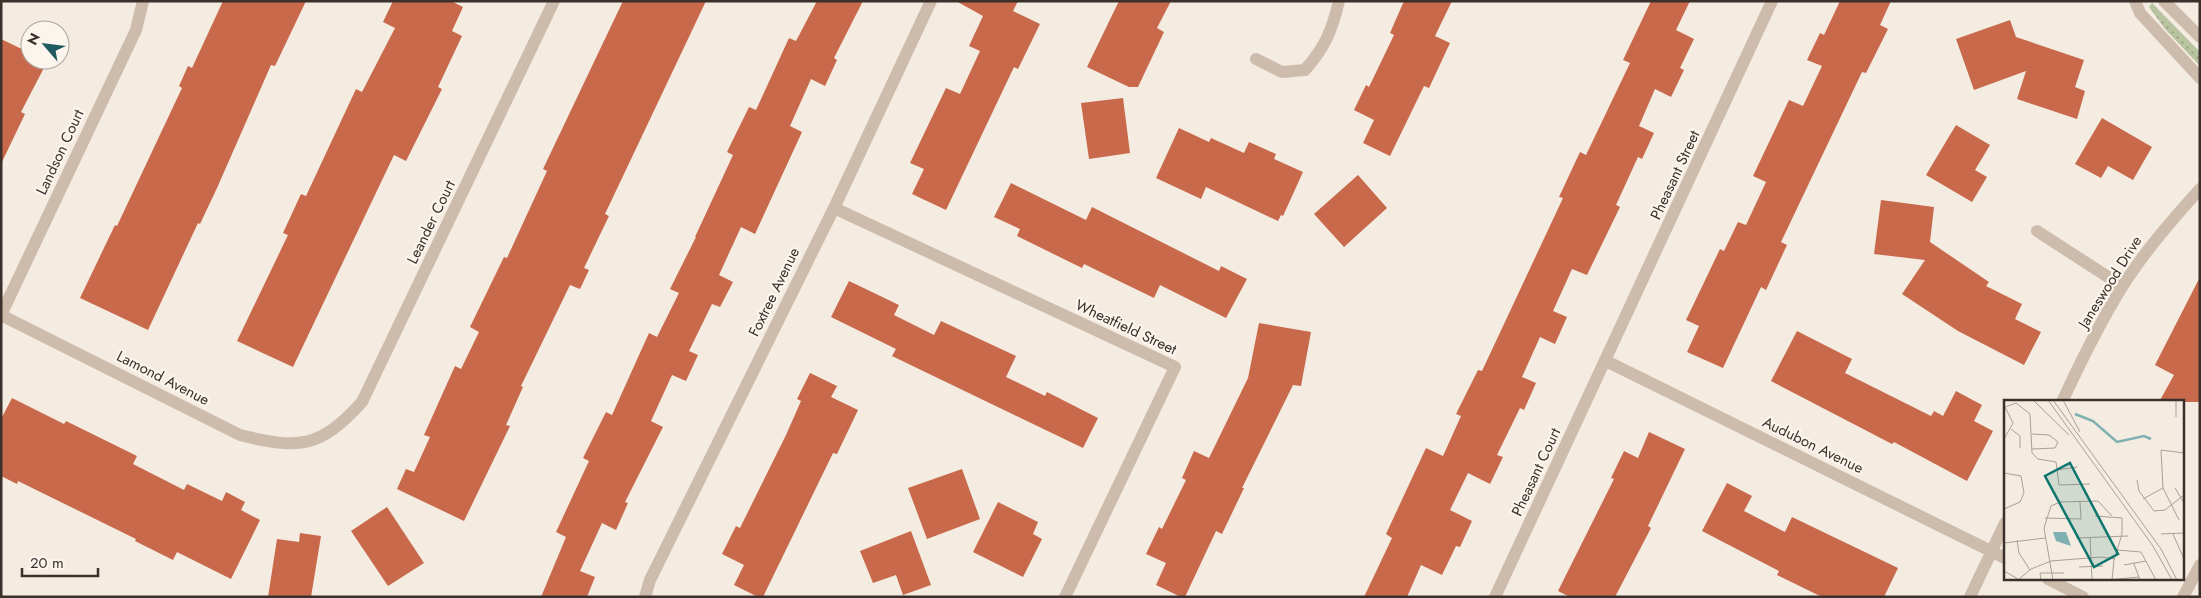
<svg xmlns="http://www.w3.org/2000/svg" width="2201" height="598" font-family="Jost,sans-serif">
<defs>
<pattern id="grass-dots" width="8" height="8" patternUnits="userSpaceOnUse" patternTransform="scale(1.25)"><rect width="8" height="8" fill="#b8c4a0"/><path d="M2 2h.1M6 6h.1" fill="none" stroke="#97a083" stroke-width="1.8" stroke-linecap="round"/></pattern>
</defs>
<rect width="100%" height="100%" fill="#f4ebe1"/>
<path fill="url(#grass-dots)" d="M2152,3l48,49v14l-35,-37 -16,-22z"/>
<path fill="#c8694b" d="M223,1h83l-31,65 -4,-1 -54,123 -17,36 -2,-1 -50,107 -68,-32 35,-73 2,1 65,-138 -3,-2 9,-20 4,2z
M393,1h58l12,6 -11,24 10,5 -24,51 4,2 -36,72 -12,-6 -101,212 -56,-26 51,-106 -5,-2 18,-39 5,2 50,-107 6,3 33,-64 -12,-6z
M623,1h83l-101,213 4,2 -25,52 5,2 -9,19 -10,-4 -49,101 2,1 -17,38 4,1 -46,95 -67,-32 9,-20 8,3 16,-35 -6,-2 31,-69 6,3 18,-37 -9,-5 34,-70 3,1 40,-87 -4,-2z
M817,1h46l-29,57 3,2 -12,26 -14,-7 -21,47 12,6 -47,102 -14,-7 -22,48 14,7 -13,25 -8,-3 -23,47 9,4 -12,26 -14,-6 -21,46 12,6 -38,75 3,1 -12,27 -14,-7 -22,48 15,6 -8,20h-46l25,-60 -10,-5 33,-71 -6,-3 23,-46 6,3 37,-82 8,4 22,-44 -9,-4 26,-52h-1l38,-82 -6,-3 22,-45 7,3 33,-72 7,3z
M956,1h62l-5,10 27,13 -22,45 -4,-2 -68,143 -34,-16 12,-25 -14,-6 36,-75 14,6 20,-43 -11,-5 14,-30z
M1119,1h52l-14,27 7,4 -26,55h-9l-42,-20z
M1404,1h48l-17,35 15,7 -21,45 -5,-2 -34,70 -27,-13 11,-23 -20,-10 12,-25 3,2 25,-52 -4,-2z
M1651,1h39l-14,29 18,9 -14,29 4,2 -13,27 -16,-8 -16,37 15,7 -12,26 -4,-2 -22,48 4,2 -33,68 -15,-6 -19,42 14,6 -12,27 -15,-7 -18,40 14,6 -12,27 -4,-2 -23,47 6,2 -13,27 -22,-11 -18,37 22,11 -12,26 -4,-1 -14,29 -21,-10 -14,32h-43l28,-59 -6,-4 40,-86 17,8 18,-40 -5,-2 22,-44 4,1 81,-173 -4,-1 21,-45 6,3 44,-92 -7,-3z
M1840,1h51l-11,24 8,4 -22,44 -4,-1 -81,170 6,3 -21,45 -5,-3 -38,81 -36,-16 12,-26 -13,-6 34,-71 4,2 14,-29 8,3 20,-43 -13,-6 36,-76 14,6 19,-40 -15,-6 13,-27 4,2z
M2010,20l6,17 68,23 -9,27 10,4 -8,28 -60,-20 9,-28 -52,19 -18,-51z
M1,39l29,14v7l17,2 -26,50 4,2 -24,50z
M1123,98l7,55 -41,6 -8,-56z
M2102,118l50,29 -19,33 -25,-14 -7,12 -26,-14z
M1956,125l34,20 -15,25 12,7 -15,25 -46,-27z
M1179,128l30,14 2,-4 33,15 5,-11 27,12 -2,5 29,13 -20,44 -2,-1 -3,6 -72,-34 -5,12 -45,-21z
M1358,175l29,33 -43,39 -30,-33z
M1011,183l75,37 6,-13 127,64 2,-5 26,13 -21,39 -66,-33 -6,13 -70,-34 -2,4 -65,-32 3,-7 -26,-12z
M1881,200l53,7 -4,35 59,40 -3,4 36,18 -7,15 26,13 -17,33 -66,-34 -56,-37 23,-34 -51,-6z
M2200,277v125h-41l15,-27 -19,-10z
M849,281l50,24 -5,10 40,20 7,-14 75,35 -10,21 39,19 2,-4 51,26 -15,30 -191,-92 4,-7 -65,-32z
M1259,323l52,9 -10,54 -8,-1 -51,103h2l-22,46 -6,-3 -31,66h-4l-25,-12 10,-22 -20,-9 13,-27 3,2 24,-49 -4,-2 12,-27 15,7 39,-80z
M1797,331l55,28 -7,14 86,43 3,-5 9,5 13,-25 26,14 -8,16 19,10 -26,50 -73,-39 -2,2 -121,-63z
M810,373l27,13 -6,11 27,13 -21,44 -4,-1 -70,144h-5l-24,-12 10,-20 -22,-11 14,-28 4,2 46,-93 15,-34 -4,-2z
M12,398l52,26 2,-3 71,35 -4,8 51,26 3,-6 35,17 4,-9 19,10 -4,8 19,10 -29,59 -54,-27 -4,8 -38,-19 1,-2 -118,-58 -1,3 -16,-8v-57z
M1649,432l36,17 -37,77 3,2 -36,69h-45l-12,-6 56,-112 -3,-1 13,-27 14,7z
M962,469l18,50 -53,20 -19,-51z
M1727,483l25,13 -8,15 41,21 7,-15 106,51 -14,29h-62l-45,-22 2,-4 -77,-40z
M998,502l40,20 -5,12 9,5 -19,38 -50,-25z
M387,507l37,56 -36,23 -37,-55z
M911,531l20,54 -28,10 -7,-20 -23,8 -13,-32z
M300,533l21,3 -10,61h-43l9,-58 22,3z"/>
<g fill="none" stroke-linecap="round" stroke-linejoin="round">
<path stroke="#cdbbac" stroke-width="12" d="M143,1l-7,29 -135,285 239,120c60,15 80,13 122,-33l192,-401
M2135,1l5,12 60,65
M2164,1l36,36
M1256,59l26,13 23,-2c20,-23 27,-39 34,-69
M834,208l341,159 -110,230
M2037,231l85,55
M1606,361l399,197
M2062,402c18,-39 37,-78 60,-115 22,-35 50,-67 78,-98
M2048,579l35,18
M645,597l5,-17 184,-372 97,-207
M1495,597l277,-596
M1970,597l35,-74
M2183,597l17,-32"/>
</g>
<g text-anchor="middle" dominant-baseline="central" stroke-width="4.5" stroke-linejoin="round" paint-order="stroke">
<g font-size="15" fill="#3b302b" stroke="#fbf5ee">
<text transform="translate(60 152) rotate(-65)">Landson Court</text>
<text transform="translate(1675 175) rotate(-65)">Pheasant Street</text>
<text transform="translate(431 222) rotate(-64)">Leander Court</text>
<text transform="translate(2110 282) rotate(-58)">Janeswood Drive</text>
<text transform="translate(774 292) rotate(-64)">Foxtree Avenue</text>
<text transform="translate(1126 327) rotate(25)">Wheatfield Street</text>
<text transform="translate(163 378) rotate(27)">Lamond Avenue</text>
<text transform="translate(1813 445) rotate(26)">Audubon Avenue</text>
<text transform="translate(1536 472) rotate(-65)">Pheasant Court</text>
</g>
</g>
<g transform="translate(2004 400)">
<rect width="180" height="180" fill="#f4ebe1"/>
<path d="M49,132h13l5,14 -15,-5z" fill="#7fb0b2"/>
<path fill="none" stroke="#7fb0b2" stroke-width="2.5" d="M71,14l18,7 24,21 27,-6 7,3"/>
<path fill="none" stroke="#aaa098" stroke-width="1" d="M29,0l36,35M44,0l105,146 19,34M49,0l108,149 16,31M59,0l17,32M172,0v17M1,7l11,-4 14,11 2,39 6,6 18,3 3,23 31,-1M7,29l9,7v12M28,34l17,1 9,7 -3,6 -23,1M0,39l9,-16 -8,-16M53,70l20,-3M0,73l17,3 3,17 -4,9 -16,7M133,80l2,11 15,20 11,-1 19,-15M171,88l9,15M139,99l20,-11M91,116l27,2v16l-8,26 -2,20M41,118l36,1 -1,-17M175,120l-16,-32 -2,-38 23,3M157,134l23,-1M169,134l11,25M86,137l2,43M72,138l52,-2M13,140l2,13 11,17M0,143l41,-5M113,150l24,2 15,28M130,164l6,16M120,165l22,-4M75,167l24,-1M0,171l14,8M14,180l13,-11 20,-8 50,-4 14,2M37,180l-1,-7h24M49,180l-9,-52 7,-22 9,-4 38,-1 14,15M104,180l31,-3"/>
<path fill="#0f766e" fill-opacity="0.15" stroke="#0f766e" stroke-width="2.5" d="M66,63l48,91 -24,13 -49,-91z"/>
<rect width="180" height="180" fill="none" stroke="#3b302b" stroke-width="2.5"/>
</g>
<rect width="2201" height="598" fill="none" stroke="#3b302b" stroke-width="5"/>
<g transform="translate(45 45) rotate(298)"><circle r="24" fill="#fbf5ee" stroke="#aea6a0"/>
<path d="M0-4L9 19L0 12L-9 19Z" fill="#1f5a5e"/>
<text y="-8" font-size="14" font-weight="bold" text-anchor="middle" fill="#3b302b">N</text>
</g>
<path d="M22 568v8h76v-8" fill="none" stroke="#3b302b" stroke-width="2.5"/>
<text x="30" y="568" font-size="15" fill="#3b302b" stroke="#fbf5ee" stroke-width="4" paint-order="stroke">20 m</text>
</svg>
